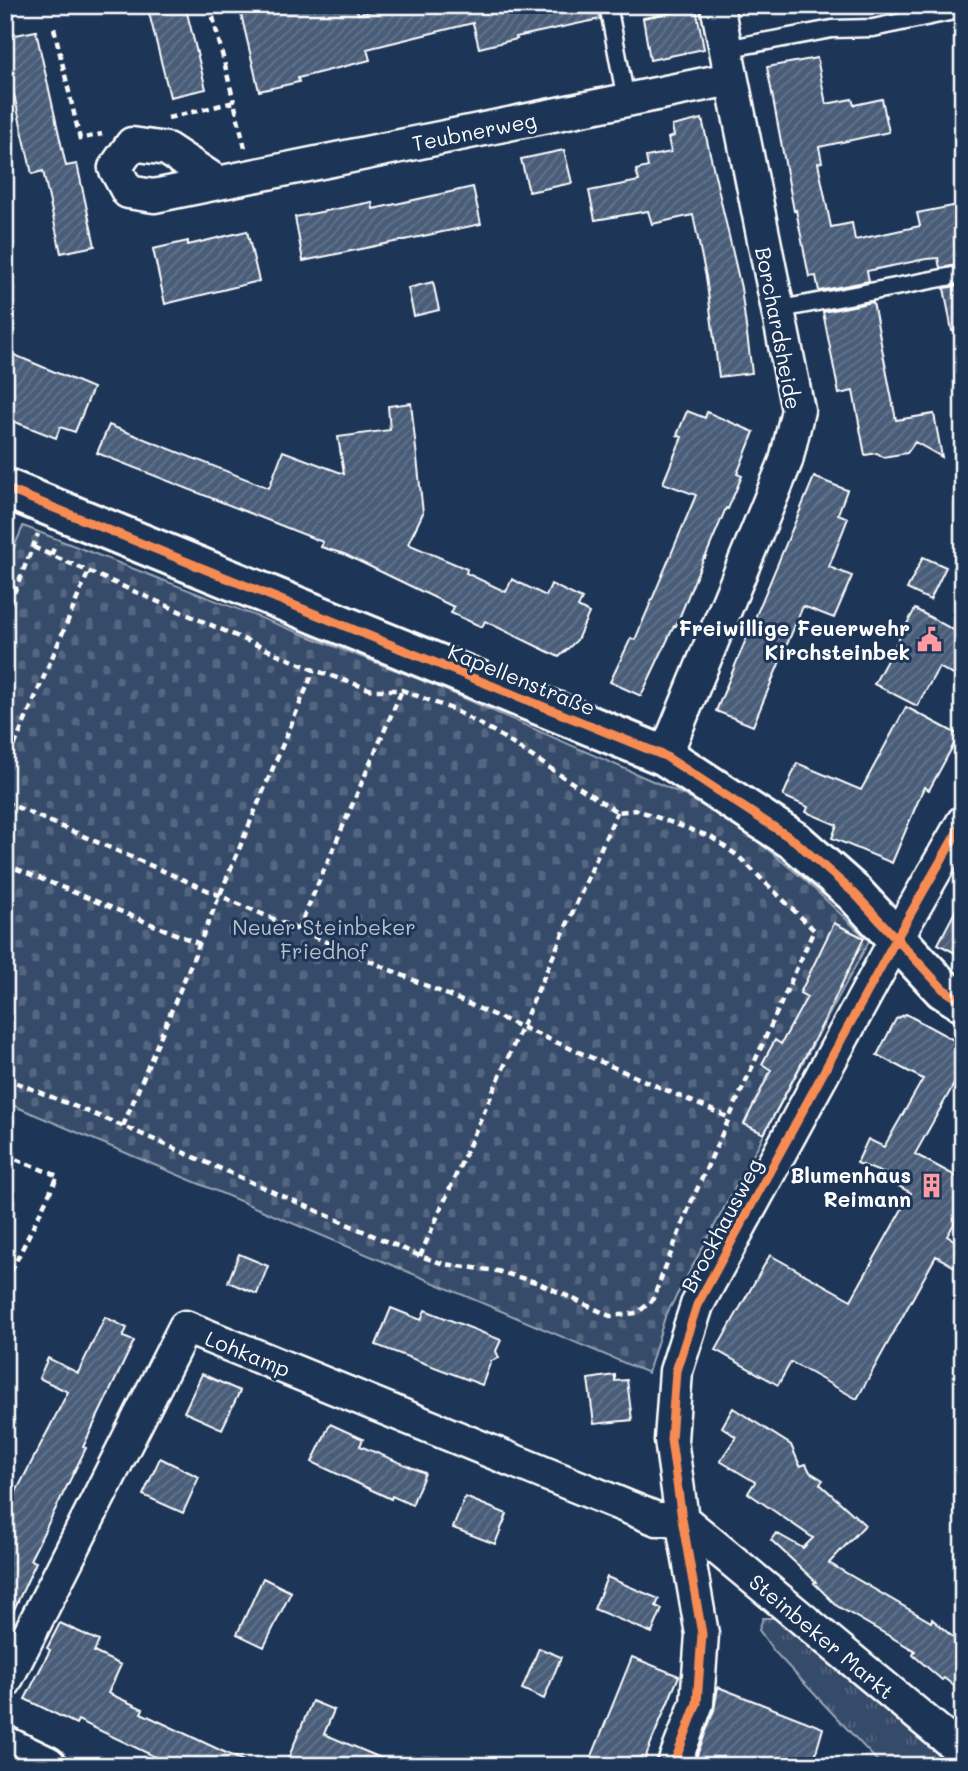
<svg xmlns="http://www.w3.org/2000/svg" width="968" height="1771" font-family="Mali,sans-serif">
<defs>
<pattern id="grass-tufts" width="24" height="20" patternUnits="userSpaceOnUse" patternTransform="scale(1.75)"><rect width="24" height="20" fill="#364b69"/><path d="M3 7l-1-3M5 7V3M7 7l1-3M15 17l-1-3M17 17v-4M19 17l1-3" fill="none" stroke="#546680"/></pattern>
<pattern id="cemetery-stones" width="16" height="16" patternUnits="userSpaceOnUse" patternTransform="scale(1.75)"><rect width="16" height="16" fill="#364b69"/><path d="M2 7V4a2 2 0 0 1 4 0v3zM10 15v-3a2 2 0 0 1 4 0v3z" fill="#546680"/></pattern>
<pattern id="building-hatch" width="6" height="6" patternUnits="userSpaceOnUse" patternTransform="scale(1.75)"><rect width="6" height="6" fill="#4a5d79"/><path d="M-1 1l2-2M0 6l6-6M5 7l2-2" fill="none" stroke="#65758d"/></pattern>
</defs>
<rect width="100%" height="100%" fill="#1d3557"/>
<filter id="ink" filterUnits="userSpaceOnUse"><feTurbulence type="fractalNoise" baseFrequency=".0143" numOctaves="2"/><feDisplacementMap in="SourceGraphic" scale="14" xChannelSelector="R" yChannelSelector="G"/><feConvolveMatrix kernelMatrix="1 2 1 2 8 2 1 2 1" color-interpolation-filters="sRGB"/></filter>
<g filter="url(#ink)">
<path fill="url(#grass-tufts)" stroke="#9aa5b4" stroke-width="2" d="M763,1618h11l178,148h-70l-108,-115 -15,-21z"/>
<path fill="url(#cemetery-stones)" stroke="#9aa5b4" stroke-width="2" d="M23,526l411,159 246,108 59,33 66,54 64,61 -204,376 -17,56 -643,-271v-533z"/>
<path fill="url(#building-hatch)" stroke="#fff" stroke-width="2" d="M147,5h38l21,84 -36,8z
M281,5h75l2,9 36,-9h204l2,14 -84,18 1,2 -38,9 -6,-25 -106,26 3,11 -72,18 1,4 -40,9 -18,-77z
M696,8l8,41 -54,11 -7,-42z
M36,31l30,135 11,-2 18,82 -34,7 -18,-82 -11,3 -27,-119v-18z
M817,58l9,46 26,-5 2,6 28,-6 7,33 -70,15 3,15 -4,1 13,64 21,-4 3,17 65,-14 -3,-13 46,-9v60l-23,4 -2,-10 -12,1 -59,12 2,10 -50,10 -3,-15 -7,1 -13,-67 -2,1 -27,-144z
M702,119l39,169 11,85 -33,4 -13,-100 -13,-62 -41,9 -4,-13 -53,9 -6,-29 50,-10 -3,-11 12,-3 -2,-10 25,-5 -3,-14 6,-2 -2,-10z
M564,150l8,33 -43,9 -8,-33z
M473,187l8,37 -178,37 -8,-44 77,-15 1,7z
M247,231l12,50 -94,23 -12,-55 35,-8v4z
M433,282l6,28 -25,6 -6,-28z
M963,285v45l-11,1 -8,-43z
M873,302l23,118 38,-6 8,43 -27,-15 -8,11 -24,4 -6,-4 -12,2 -12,-64 -14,3 -16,-82z
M5,351l88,37 -18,44 -15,-5 -4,11 -51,-20z
M411,403l12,110 -15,31 59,25 -1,4 40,19 6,-13 34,17 5,-12 31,15 -4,8 11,6 -12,27 -18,17 -74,-36 -3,6 -31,-14 3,-6 -110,-53 -23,-7 2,-5 -226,-89 12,-28 160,63 14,-37 61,23 -6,-37 52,-7 -2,-24z
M687,411l18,7 2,-6 47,20 -17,42 5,2 -14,33 -2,-1 -21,50 -1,-1 -28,69h-2l-33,70 -31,-14 21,-44 4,2 61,-145 -33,-12 19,-46 -5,-2z
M814,477l33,13 -9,24 10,4 -19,49 23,9 -18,42 -31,-12 -50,120 -37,-15z
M923,557l23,10 -16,33 -23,-11z
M915,609l48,26v45l-24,-13 -22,39 -43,-22z
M906,707l53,28 -30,55 -5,-3 -32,76 -60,-25 5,-13 -31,-13 2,-5 -25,-11 14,-33 64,27z
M963,896v61l-25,-13z
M834,923l30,15 -40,83 -60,113 -20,-10 27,-54 -9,-6 13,-24 6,4 26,-47 -7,-4z
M906,1014l57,31v23l-48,86 48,26v28l-16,28 16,9v27l-27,-16 -79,143 -66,-37 -13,23 -62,-35 54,-95 81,45 60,-107 -25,-14 2,-4 -31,-12 11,-24 16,8 39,-68 -46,-24 19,-36z
M239,1254l29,12 -11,28 -29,-12z
M391,1308l30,12 4,-10 76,30 -5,11 3,7 -8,3 -9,24 -106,-40z
M105,1317l22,11 -4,9 11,4 -51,106 3,1 -56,112 6,2 -31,67v-116l63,-121 -29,-14 9,-20 30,15z
M202,1374l38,17 -18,38 -38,-17z
M615,1375v6l12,-1 5,40 -38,4 -6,-45z
M733,1408l58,37 9,21 6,-2 4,8 13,8 -3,4 45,41 -36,38 102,59 1,-3 31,27v47l-19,-15 -2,2 -29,-25 2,-4 -78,-45 -23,-23 2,-1 -45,-42 5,-7 27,15 10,-10 -65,-45 7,-11 -35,-21 16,-24 -14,-10z
M330,1424l33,15 -3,7 65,27 -13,32 -20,-9 -1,3 -79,-37z
M160,1458l39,19 -16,36 -40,-18z
M465,1497l42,17 -12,30 -42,-16z
M607,1577l52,22 -3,7 6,3 -10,24 -58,-24z
M263,1578l28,14 -27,55 -27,-13z
M60,1623l39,18 -5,11 27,13 -13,28 35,16 -2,4 113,53h-94l2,-6 -84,-40 -2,4 -51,-25 25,-49 -3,-2z
M539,1648l22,9 -17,42 -22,-10z
M632,1657l47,19 -26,62 -11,28h-54z
M718,1687l105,41 -11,38h-119l21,-56z
M312,1701l22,9 -10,24 76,32h-115z"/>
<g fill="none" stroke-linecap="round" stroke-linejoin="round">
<defs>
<path id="lane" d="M608,5l18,95
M725,49l107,-20 41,-1 81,-17 -1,-6
M776,310l187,-36"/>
<path id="street" d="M217,182l-50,-33 -35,-5 -17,24 13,24 26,4 576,-117
M665,756l121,-295 12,-51 -81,-405
M682,1519l281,233
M5,1682l180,-355 472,192h25
M673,1766l24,-63 5,-69 -20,-115 -11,-79 5,-69 21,-66 199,-366 67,-117"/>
<path id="secondary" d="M5,488l660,268 130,85 60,53 88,95 20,13
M5,1746l42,20"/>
</defs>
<use href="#lane" stroke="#fff" stroke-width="21"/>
<use href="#street" stroke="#fff" stroke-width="37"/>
<use href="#secondary" stroke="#fff" stroke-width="44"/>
<path stroke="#fff" stroke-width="4.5" stroke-dasharray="7 5" stroke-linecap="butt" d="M210,5l24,97
M54,28l26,111 22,-5
M168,118l66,-16 11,46
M33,547l18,8
M5,615l33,-81
M5,768l84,-197
M5,802l725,316
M5,864l195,80
M298,930l104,-240
M5,1078l118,48 297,130 24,8 53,7 42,12 71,33 27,-3 15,-12 38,-96 124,-275 -76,-74 -27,-19 -74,-27 -20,2 -124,-81 -41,-22 -50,-19h-30l-58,-20 -263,-115 5,-11
M123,1126l191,-456
M5,1155l53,21 -53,108
M420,1256l197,-444"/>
<use href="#lane" stroke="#1d3557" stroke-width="16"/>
<use href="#street" stroke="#1d3557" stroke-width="32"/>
<use href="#secondary" stroke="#1d3557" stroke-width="38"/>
<defs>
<path id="cycleway" d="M5,488l660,268 130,85 60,53 88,95 20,13
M673,1766l24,-63 5,-69 -20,-115 -11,-79 5,-69 21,-66 199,-366 67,-117"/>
</defs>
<use href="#cycleway" stroke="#1d3557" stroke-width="13"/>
<use href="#cycleway" stroke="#f68b52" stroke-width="9"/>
</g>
</g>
<defs>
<symbol id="civic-bare" viewBox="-9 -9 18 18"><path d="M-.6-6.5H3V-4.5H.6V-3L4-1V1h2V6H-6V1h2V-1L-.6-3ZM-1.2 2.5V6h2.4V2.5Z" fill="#ff9aa2" stroke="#1d3557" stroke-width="2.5" paint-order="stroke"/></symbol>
<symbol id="building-bare" viewBox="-9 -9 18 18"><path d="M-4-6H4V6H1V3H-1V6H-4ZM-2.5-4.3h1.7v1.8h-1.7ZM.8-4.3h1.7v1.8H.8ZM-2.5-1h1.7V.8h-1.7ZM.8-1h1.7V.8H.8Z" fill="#ff9aa2" stroke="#1d3557" stroke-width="2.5" paint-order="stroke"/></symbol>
</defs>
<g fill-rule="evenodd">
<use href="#civic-bare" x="912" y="622" width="35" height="35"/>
<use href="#building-bare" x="914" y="1168" width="35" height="35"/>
</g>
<g text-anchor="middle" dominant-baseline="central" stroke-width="6" stroke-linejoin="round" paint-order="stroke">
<g font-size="21" fill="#fff" stroke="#1d3557">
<text transform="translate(474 131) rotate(-11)">Teubnerweg</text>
<text transform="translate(779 328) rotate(79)">Borchardsheide</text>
<text transform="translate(522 679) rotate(22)">Kapellenstraße</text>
<text transform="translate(721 1225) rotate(-62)">Brockhausweg</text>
<text transform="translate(248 1353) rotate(22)">Lohkamp</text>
<text transform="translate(822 1636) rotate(40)">Steinbeker Markt</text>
</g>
<g font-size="21" font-weight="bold" fill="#fff" stroke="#1d3557" text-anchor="end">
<text x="910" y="627">Freiwillige Feuerwehr<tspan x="910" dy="24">Kirchsteinbek</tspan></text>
<text x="911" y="1174">Blumenhaus<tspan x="911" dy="24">Reimann</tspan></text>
</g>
<g font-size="21" fill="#b9c0ca" stroke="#1d3557">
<text x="324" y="926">Neuer Steinbeker<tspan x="324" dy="24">Friedhof</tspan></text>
</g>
</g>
<rect width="968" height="1771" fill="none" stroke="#1d3557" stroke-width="28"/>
<rect x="14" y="14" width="940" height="1743" fill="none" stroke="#fff" stroke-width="2.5" filter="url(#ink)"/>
</svg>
